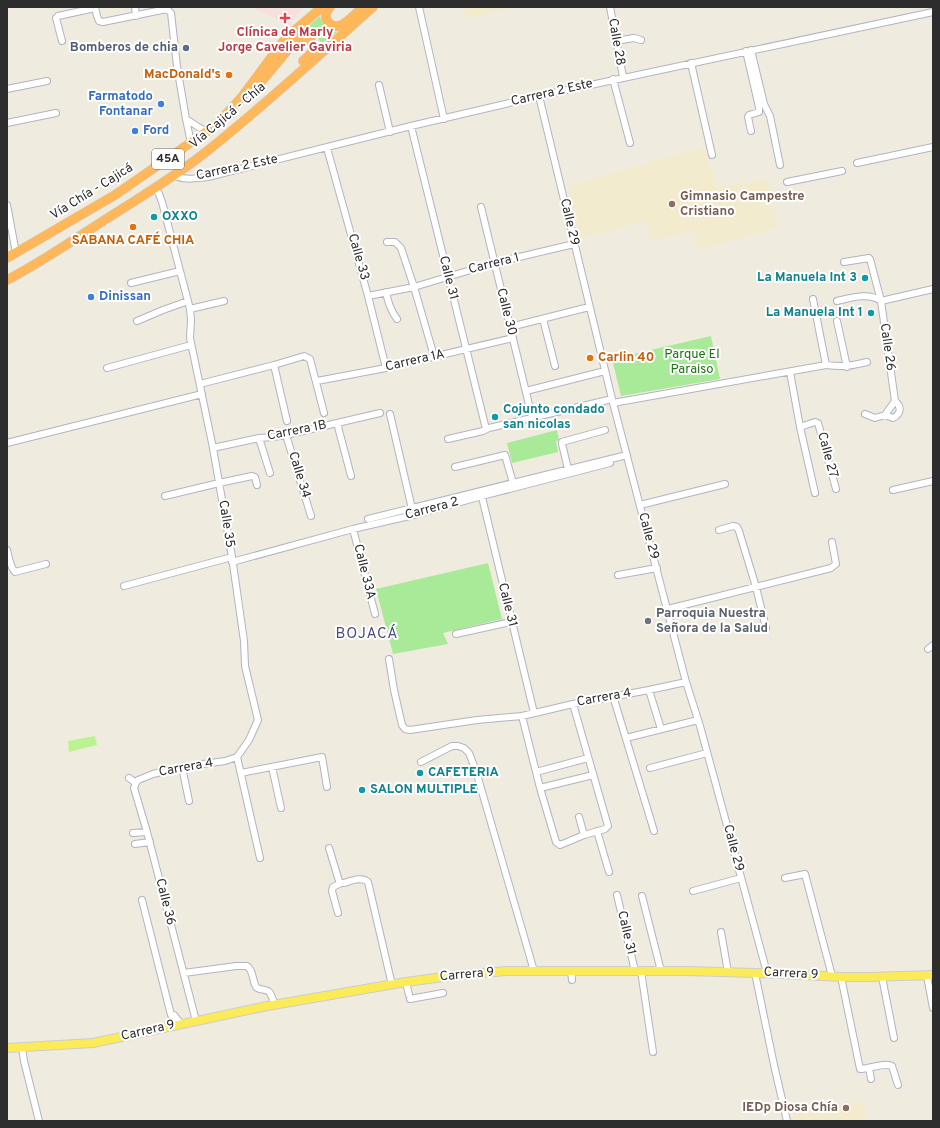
<svg xmlns="http://www.w3.org/2000/svg" width="940" height="1128" font-family="Overpass,sans-serif">
<rect width="100%" height="100%" fill="#f0ebdf"/>
<path fill="#f2ebce" d="M464,7h45l-42,12z
M704,147l13,41 50,-10 11,50 -81,22 -2,-18 -43,8 -6,-20 -66,19 -12,-53z
M863,1101l4,20h-73l-1,-6z"/>
<path fill="#f6dfdc" d="M251,7h53l-7,7 -6,9 1,10 -8,-11z"/>
<path fill="#a9ea98" d="M320,16c2,10 8,14 17,16l-16,12c-4,-9 -7,-12 -17,-14z
M711,336l9,43 -99,17 -9,-37z
M557,430l2,10 -3,1 2,11 -46,11 -5,-20z
M488,563l14,56 -59,14 5,11 -55,10 -17,-65z"/>
<path fill="#bdf293" d="M95,736l2,9 -28,7 -1,-11z"/>
<g fill="none" stroke-linecap="round" stroke-linejoin="round">
<defs>
<path id="minor" d="M95,7l2,9 2,5 4,1 64,-13 4,4 6,53 9,53 5,24
M135,7l1,9
M419,7l25,112
M610,7l13,70
M62,41l-6,-23 2,-2 37,-8
M616,41l18,-3 7,2
M751,50l13,54 6,12 10,49
M746,51l13,56v5l-10,3 -1,2 3,14
M691,63l21,92
M613,79l17,64
M379,85l11,47
M7,89l40,-8
M539,96l73,303 74,283 14,44 67,247
M186,119l20,13
M7,123l49,-10
M411,126l75,303
M327,148l41,148 18,72
M857,163l76,-16
M174,175c10,6 23,3 34,2l203,-51 128,-30 394,-84
M787,182l55,-11
M7,205l9,48
M481,207l51,210
M387,242h8l6,6 13,39 20,69
M844,262l25,-4 1,1 11,42 14,100 -10,14 -10,3 -10,-4
M131,283l49,-12
M386,292c2,11 5,19 11,27
M368,296l46,-9 80,-24 80,-19
M813,299l13,66
M837,301c13,-3 32,-9 44,0l52,-12
M190,309l34,-8
M543,319l12,47
M137,321l26,-11 25,-9
M837,321l10,46
M510,327l79,-20
M274,365l13,56
M107,368l84,-23
M790,372l10,55 15,66
M317,381l69,-13 127,-30
M200,384l74,-19 30,-9 6,3 14,54
M526,391l79,-20
M613,403l213,-38c18,2 24,1 41,-3
M390,414l22,95
M885,415l8,3c8,-4 9,-11 2,-17
M337,423l14,53
M800,427l15,-5 3,1 18,66
M286,435l25,81
M259,438l11,35
M448,439l35,-8 6,-3 123,-29
M7,443l195,-49
M213,448l46,-10 14,-1 13,-2 94,-22
M568,469l-6,-25v-2l43,-12
M513,488l97,-25
M893,490l40,-9
M481,493l53,220
M165,496l54,-13 33,-7 3,1 2,8
M640,505l85,-21
M368,519l145,-36 -8,-28 -50,12
M353,529l22,85
M719,530l14,-4 4,1 2,4 17,56 10,41
M7,550c2,7 3,17 8,22l31,-8
M232,562l121,-33 65,-15 64,-18 31,-8v-5l114,-28
M618,575l39,-7
M124,586l108,-29
M668,609l163,-41 5,-4 -4,-22
M456,634l55,-12
M928,649l5,-4
M389,659l5,31 8,35 3,4 5,1 67,-10 45,-4 51,-12 76,-14 37,-8
M649,690l12,39
M613,696l41,135
M522,716l18,72 16,54 4,3 24,-10 21,-6 3,-3 -35,-122
M626,738l72,-18
M237,757l23,101
M421,762l31,-16h6l6,2 5,5 7,18 58,200
M182,767l7,34
M272,767l9,41
M650,768l57,-15
M536,772l52,-14
M241,773l81,-16 5,30
M129,778l7,5
M136,783l2,-3 15,-6 29,-7 43,-6 12,-4 12,-17 9,-20 -13,-54 -1,-25 -12,-84 -19,-109 -23,-110 1,-18 -1,-11 -28,-107 -3,-8 -4,-6
M136,783l-2,5 13,44 49,189
M540,788l53,-13
M579,817l5,18
M597,831l12,41
M133,833l14,-1
M135,844l15,-2
M329,848l10,33 2,2
M785,878l20,-4 27,102
M693,891l48,-13
M617,895l18,76
M642,896l19,75
M142,900l29,115h3l7,9
M338,913l-6,-22 1,-4 8,-4h3c7,-2 18,-7 24,-1l24,103
M721,932l7,40
M571,971l1,9
M641,971l12,81
M184,973l52,-7h11c7,5 5,14 9,21 3,4 11,1 14,6 2,3 3,8 5,12
M755,973l19,92 13,56
M927,976l6,32
M841,977l19,92c9,0 25,-7 32,-3l6,19
M882,977l12,61
M406,982l3,13
M410,999l33,-6
M22,1048l2,13 15,60
M869,1068l2,11"/>
<path id="major" d="M7,1048l86,-5 174,-37 139,-24 52,-7 49,-4h179l99,3 56,3h28l64,-2"/>
<path id="highway" d="M330,7c-2,2 -4,5 -4,8 -1,7 6,12 12,11 8,-1 19,-14 25,-19
M252,91l4,-3 40,-48c2,-1 5,-2 7,-3 7,-1 12,8 9,14 -1,4 -6,7 -9,10
M7,258l108,-63 91,-63 12,-9 24,-26 40,-54 10,-10 30,-26
M7,280c33,-17 62,-37 93,-57 36,-23 73,-45 106,-71 58,-46 112,-96 167,-145"/>
</defs>
<use href="#minor" stroke="#b3b3c2" stroke-width="8"/>
<use href="#major" stroke="#cdcdcd" stroke-width="10"/>
<use href="#highway" stroke="#cdcdcd" stroke-width="10"/>
<use href="#minor" stroke="#fff" stroke-width="6"/>
<use href="#major" stroke="#fceb58" stroke-width="8"/>
<use href="#highway" stroke="#ffb75b" stroke-width="9"/>
</g>
<path fill="#e0444e" stroke="#fff" stroke-width="1.5" d="M283 12h4v4h4v4h-4v4h-4v-4h-4v-4h4z"/>
<circle fill="#5c6f8a" stroke="#fff" stroke-width="1.5" cx="186" cy="48" r="4"/>
<g fill="#e8710a" stroke="#fff" stroke-width="1.5">
<circle cx="229" cy="75" r="4"/>
<circle cx="133" cy="227" r="4"/>
<circle cx="590" cy="358" r="4"/>
</g>
<g fill="#3f7fe0" stroke="#fff" stroke-width="1.5">
<circle cx="161" cy="104" r="4"/>
<circle cx="135" cy="131" r="4"/>
<circle cx="91" cy="297" r="4"/>
</g>
<g fill="#8d6e63" stroke="#fff" stroke-width="1.5">
<circle cx="672" cy="204" r="4"/>
<circle cx="846" cy="1108" r="4"/>
</g>
<g fill="#0f9aa8" stroke="#fff" stroke-width="1.5">
<circle cx="154" cy="217" r="4"/>
<circle cx="865" cy="278" r="4"/>
<circle cx="871" cy="313" r="4"/>
<circle cx="495" cy="417" r="4"/>
<circle cx="420" cy="773" r="4"/>
<circle cx="362" cy="790" r="4"/>
</g>
<circle fill="#6b7280" stroke="#fff" stroke-width="1.5" cx="648" cy="621" r="4"/>
<g text-anchor="middle" dominant-baseline="central" stroke-width="4" stroke-linejoin="round" paint-order="stroke">
<rect fill="#fff" stroke="#6c6c6c" stroke-width="1" x="152" y="149" width="32" height="20" rx="3"/>
<g font-size="12" font-weight="bold" fill="#2d2d2d">
<text x="168" y="159">45A</text>
</g>
<g font-size="13" font-weight="bold" fill="#be3a42" stroke="#fff">
<text x="285" y="33">Clínica de Marly<tspan x="285" dy="15">Jorge Cavelier Gaviria</tspan></text>
</g>
<g font-size="13" fill="#2d2d2d" stroke="#fff">
<text transform="translate(616 42) rotate(80)">Calle 28</text>
<text transform="translate(552 93) rotate(-13)">Carrera 2 Este</text>
<text transform="translate(228 116) rotate(-40)">Vía Cajicá - Chía</text>
<text transform="translate(237 168) rotate(-12)">Carrera 2 Este</text>
<text transform="translate(92 192) rotate(-32)">Vía Chía - Cajicá</text>
<text transform="translate(569 222) rotate(77)">Calle 29</text>
<text transform="translate(358 257) rotate(74)">Calle 33</text>
<text transform="translate(494 264) rotate(-14)">Carrera 1</text>
<text transform="translate(448 278) rotate(76)">Calle 31</text>
<text transform="translate(506 312) rotate(76)">Calle 30</text>
<text transform="translate(887 347) rotate(82)">Calle 26</text>
<text transform="translate(415 361) rotate(-13)">Carrera 1A</text>
<text transform="translate(297 431) rotate(-11)">Carrera 1B</text>
<text transform="translate(827 455) rotate(75)">Calle 27</text>
<text transform="translate(299 475) rotate(73)">Calle 34</text>
<text transform="translate(432 509) rotate(-15)">Carrera 2</text>
<text transform="translate(226 524) rotate(81)">Calle 35</text>
<text transform="translate(648 536) rotate(75)">Calle 29</text>
<text transform="translate(364 572) rotate(76)">Calle 33A</text>
<text transform="translate(507 605) rotate(76)">Calle 31</text>
<text transform="translate(604 698) rotate(-10)">Carrera 4</text>
<text transform="translate(186 768) rotate(-10)">Carrera 4</text>
<text transform="translate(733 848) rotate(75)">Calle 29</text>
<text transform="translate(165 902) rotate(76)">Calle 36</text>
<text transform="translate(626 933) rotate(77)">Calle 31</text>
<text transform="translate(791 974) rotate(3)">Carrera 9</text>
<text transform="translate(467 975) rotate(-5)">Carrera 9</text>
<text transform="translate(148 1031) rotate(-13)">Carrera 9</text>
</g>
<g font-size="13" font-weight="bold" fill="#4e5e75" stroke="#fff" text-anchor="end">
<text x="178" y="48">Bomberos de chia</text>
</g>
<g font-size="13" font-weight="bold" fill="#c56008" stroke="#fff" text-anchor="end">
<text x="221" y="75">MacDonald's</text>
<text x="133" y="241" text-anchor="middle">SABANA CAFÉ CHIA</text>
<text x="598" y="358" text-anchor="start">Carlin 40</text>
</g>
<g font-size="13" font-weight="bold" fill="#366cbe" stroke="#fff" text-anchor="start">
<text x="153" y="97" text-anchor="end">Farmatodo<tspan x="153" dy="15">Fontanar</tspan></text>
<text x="143" y="131">Ford</text>
<text x="99" y="297">Dinissan</text>
</g>
<g font-size="13" font-weight="bold" fill="#785e54" stroke="#fff" text-anchor="start">
<text x="680" y="197">Gimnasio Campestre<tspan x="680" dy="15">Cristiano</tspan></text>
<text x="838" y="1108" text-anchor="end">IEDp Diosa Chía</text>
</g>
<g font-size="13" font-weight="bold" fill="#0d838f" stroke="#fff" text-anchor="start">
<text x="162" y="217">OXXO</text>
<text x="857" y="278" text-anchor="end">La Manuela Int 3</text>
<text x="863" y="313" text-anchor="end">La Manuela Int 1</text>
<text x="503" y="410">Cojunto condado<tspan x="503" dy="15">san nicolas</tspan></text>
<text x="428" y="773">CAFETERIA</text>
<text x="370" y="790">SALON MULTIPLE</text>
</g>
<g font-size="13" fill="#1c7315" stroke="#fff">
<text x="692" y="355">Parque El<tspan x="692" dy="15">Paraiso</tspan></text>
</g>
<g font-size="13" font-weight="bold" fill="#5b616d" stroke="#fff" text-anchor="start">
<text x="656" y="614">Parroquia Nuestra<tspan x="656" dy="15">Señora de la Salud</tspan></text>
</g>
<g font-size="15" letter-spacing="1" fill="#494c83" stroke="#fff">
<text x="367" y="634">BOJACÁ</text>
</g>
</g>
<rect width="940" height="1128" fill="none" stroke="#2d2d2d" stroke-width="16"/>
</svg>
